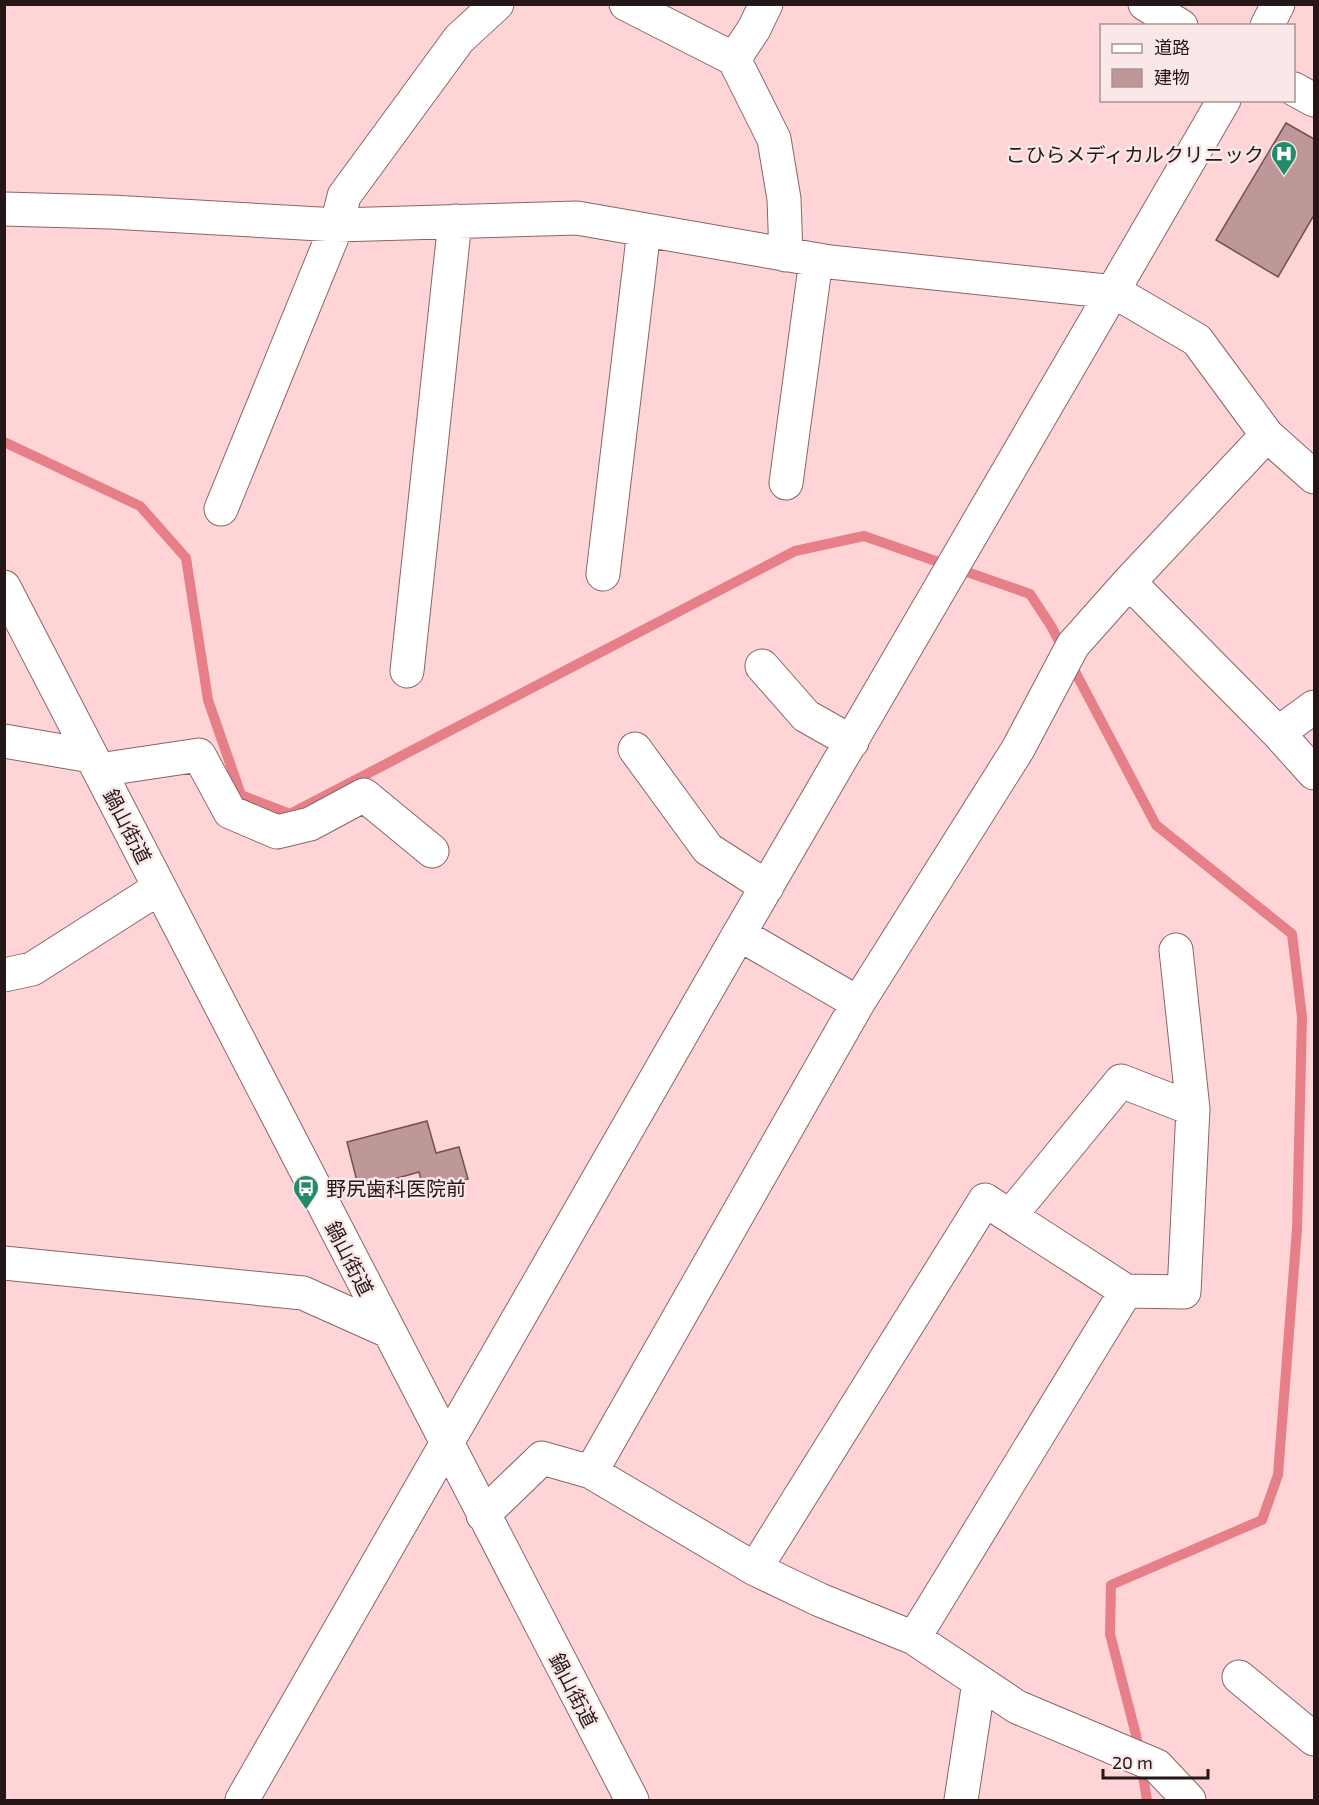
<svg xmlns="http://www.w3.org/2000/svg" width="1319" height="1805" font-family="'Exo 2','Noto Sans JP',sans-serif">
<rect width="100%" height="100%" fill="#fed4d6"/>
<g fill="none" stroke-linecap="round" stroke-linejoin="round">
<path stroke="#e67f88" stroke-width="10" d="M4,442l136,64 46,52 22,142 33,95 49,19 505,-263 69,-15 166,58 21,32 105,199 136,109 10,83 -5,212 -19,246 -16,45 -151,65 -1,49 26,101 11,65"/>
</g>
<path fill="#be9799" stroke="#735052" stroke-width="1.5" d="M1286,123l28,16v76l-36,62 -62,-37z
M427,1121l9,32 23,-6 9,32 -44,11 -5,-18 -60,17 -12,-47z"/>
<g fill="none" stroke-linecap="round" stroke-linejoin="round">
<defs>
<path id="minor" d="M626,4l108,55 40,80 10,60 2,56
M1145,4l36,22
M1267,26l11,-22
M734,59l20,-30 12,-25
M1294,89l20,11
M4,209l107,3 226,13 240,-7 253,44 285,30 82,48 70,95 47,42
M786,483l30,-223
M221,509l116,-284 7,-29 115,-157 38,-35
M603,574l41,-344
M1129,582l149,151 36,-26
M4,587l628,1213
M762,666l44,50 46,26
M407,671l48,-450
M1278,733l36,40
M4,741l87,15
M635,749l73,100 59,38
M99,770l100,-15 31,57 47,20 33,-8 54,-29 68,56
M739,934l119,69 160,-254 55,-104 56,-63 138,-147
M1176,950l17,159
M4,975l28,-6 127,-81
M1010,1216l111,-135 72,28 -9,183 -58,-1
M4,1263l299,30 85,38
M591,1472l267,-469
M483,1515l59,-57 49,14 164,97 230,-369 141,91 -212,347
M755,1569l65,31 94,38 103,69 140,59 32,34
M1239,1677l75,62
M242,1800l497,-866 485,-834
M961,1800l18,-118"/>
</defs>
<use href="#minor" stroke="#8a6567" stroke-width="35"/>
<use href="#minor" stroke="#fff" stroke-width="33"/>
</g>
<defs>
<symbol id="hospital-pin" viewBox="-11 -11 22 30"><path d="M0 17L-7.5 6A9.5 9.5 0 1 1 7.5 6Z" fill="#238b67" stroke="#fae8e9"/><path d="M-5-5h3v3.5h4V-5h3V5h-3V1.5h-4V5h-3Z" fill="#fff"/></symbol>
<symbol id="bus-pin" viewBox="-11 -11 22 30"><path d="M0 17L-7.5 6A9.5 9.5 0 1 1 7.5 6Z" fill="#238b67" stroke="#fae8e9"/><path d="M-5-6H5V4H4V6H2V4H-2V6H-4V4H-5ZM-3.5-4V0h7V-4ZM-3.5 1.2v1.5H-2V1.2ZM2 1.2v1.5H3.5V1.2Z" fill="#fff"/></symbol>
</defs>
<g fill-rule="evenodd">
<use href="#hospital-pin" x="1269" y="139" width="30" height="40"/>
<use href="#bus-pin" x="291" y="1173" width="30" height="40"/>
</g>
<g text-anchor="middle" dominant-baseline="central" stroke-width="5" stroke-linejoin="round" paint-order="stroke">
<g font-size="20" fill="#251617" stroke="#fae8e9" text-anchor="end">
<text x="1264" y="154">こひらメディカルクリニック</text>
<text x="326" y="1188" text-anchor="start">野尻歯科医院前</text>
</g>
<g font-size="20" fill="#251617" stroke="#fae8e9">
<text transform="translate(128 826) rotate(63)">鍋山街道</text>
<text transform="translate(350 1258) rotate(63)">鍋山街道</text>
<text transform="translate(574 1690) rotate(63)">鍋山街道</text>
</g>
</g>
<rect width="1319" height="1805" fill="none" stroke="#251617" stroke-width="12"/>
<rect x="1100" y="24" width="195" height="78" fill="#fae8e9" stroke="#a59495" stroke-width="1.5"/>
<rect x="1112" y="44" width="30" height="9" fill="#ffffff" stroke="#a59495" stroke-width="1.5"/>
<text x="1154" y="54" font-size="18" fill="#251617">道路</text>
<rect x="1112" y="69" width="30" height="18" fill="#be9799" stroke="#a59495" stroke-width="1.5"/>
<text x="1154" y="84" font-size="18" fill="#251617">建物</text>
<path d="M1103 1769v9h105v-9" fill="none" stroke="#251617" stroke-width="3"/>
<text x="1112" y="1769" font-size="18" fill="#251617" stroke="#fae8e9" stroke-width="4.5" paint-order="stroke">20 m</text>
</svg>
